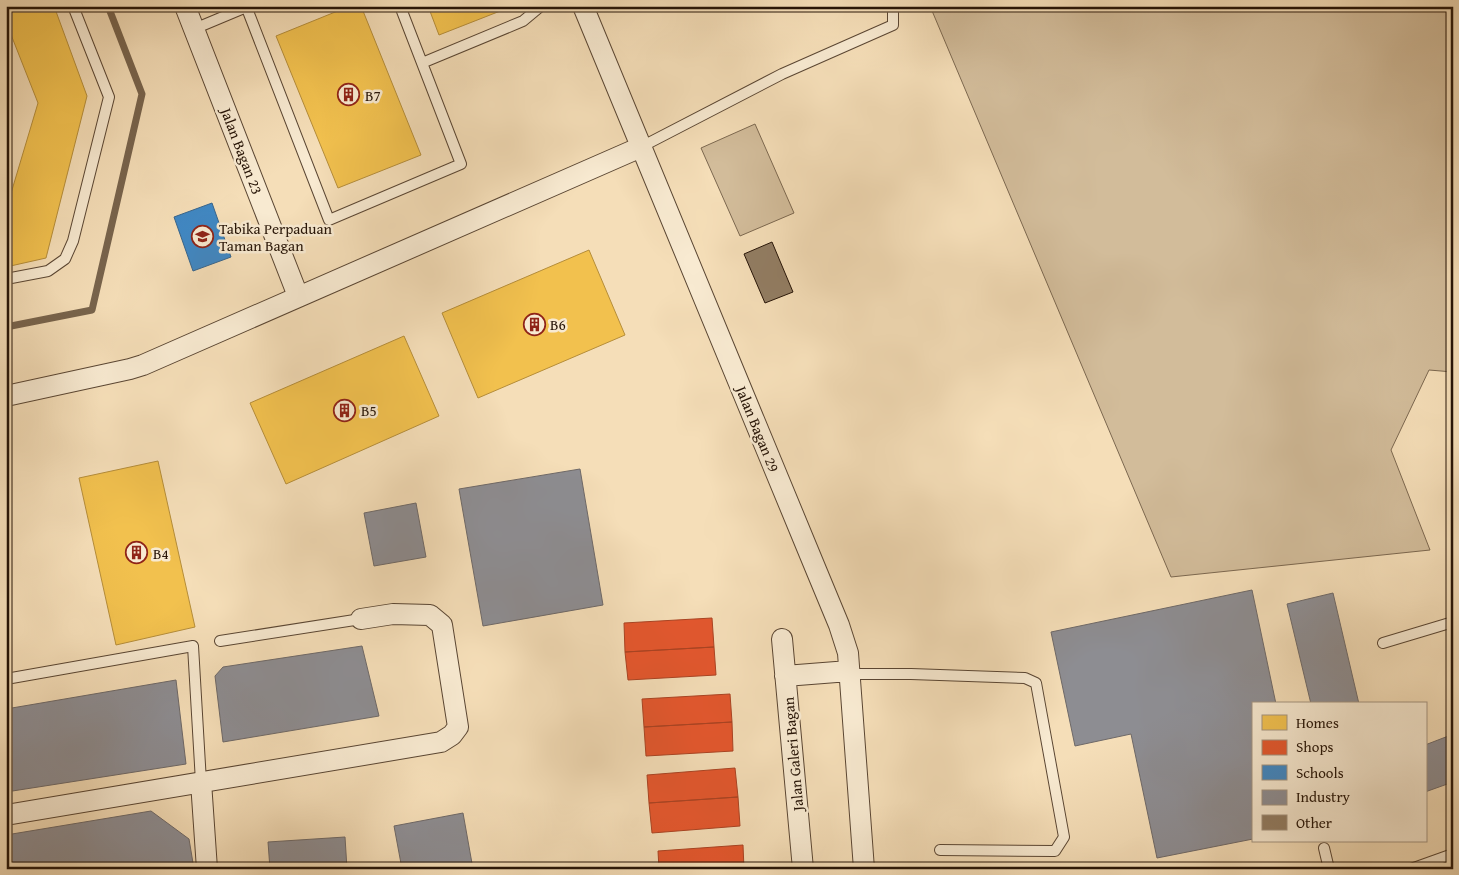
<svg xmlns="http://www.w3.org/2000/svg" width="1459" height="875" font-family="'Gentium Book Plus',serif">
<rect width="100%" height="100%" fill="#f5deb8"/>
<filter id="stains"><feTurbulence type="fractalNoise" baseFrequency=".004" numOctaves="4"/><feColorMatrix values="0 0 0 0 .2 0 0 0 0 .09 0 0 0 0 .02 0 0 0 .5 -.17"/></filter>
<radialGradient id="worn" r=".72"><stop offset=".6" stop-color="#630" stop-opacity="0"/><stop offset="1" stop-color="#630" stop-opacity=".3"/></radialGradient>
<path fill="#d2bc9a" stroke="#7c6850" d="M930,6h523v366l-24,-2 -38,80 39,100 -259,27z
M755,124l39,89 -54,23 -39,-88z"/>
<path fill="#f2c14e" stroke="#b58d39" d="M6,6h48l33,90 -41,162 -40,9v-57l32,-107 -32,-81z
M350,6h11l60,149 -83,33 -62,-152z
M428,6h85l-74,29z
M589,250l36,85 -147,63 -36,-85z
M404,336l35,80 -153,68 -36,-81z
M158,461l37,166 -79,18 -37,-167z"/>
<path fill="#e4572e" stroke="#ab4322" d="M712,618l2,29 -89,5 -1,-29z
M714,647l2,28 -88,5 -3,-28z
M730,694l2,28 -88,5 -2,-28z
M732,722l1,29 -87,5 -2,-29z
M735,768l3,29 -89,6 -2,-28z
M738,797l2,29 -88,7 -3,-30z
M743,845l1,24h-85l-1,-18z"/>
<path fill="#3f88c5" stroke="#38658c" d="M212,203l19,54 -38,14 -19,-54z"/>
<path fill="#8d8d92" stroke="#6e6968" d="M580,469l23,136 -120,21 -24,-137z
M416,503l10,54 -52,9 -10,-53z
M1252,590l24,114h-23v135l-96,19 -26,-124 -56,12 -24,-114z
M1333,593l26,111h-48l-24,-100z
M362,646l17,70 -156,26 -8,-66 8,-9z
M176,680l10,84 -180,28v-83z
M1451,735l2,4v43l-28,10v-47z
M151,811l38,28 5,30h-188v-34z
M463,813l10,56h-71l-8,-43z
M345,837l2,32h-77l-2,-27z"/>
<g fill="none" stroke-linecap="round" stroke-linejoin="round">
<path stroke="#78644d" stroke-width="7" d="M6,327l86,-17 50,-216 -34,-88"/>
</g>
<path fill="#927d63" stroke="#261407" d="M772,242l21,50 -28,11 -21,-49z"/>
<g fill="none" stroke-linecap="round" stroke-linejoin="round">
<defs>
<path id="lane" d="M246,6l83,214 132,-56 -61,-158
M194,29l55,-23
M422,63l101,-42 18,-15
M641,147l141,-73 111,-49v-19
M6,279l42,-8 17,-12 8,-18 36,-144 -36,-91
M220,641l141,-22
M1383,643l70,-21
M849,674h62l114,4 11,5 28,154 -9,14 -115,-1
M6,679l187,-33 8,136
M1324,848l5,21
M1411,869l42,-15"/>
<path id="street" d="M185,6l113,290
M583,6l234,566 22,53 9,28 16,216
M6,396l124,-27 13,-4 498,-218
M782,639l21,230
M785,676l64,-5
M201,782l6,87
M6,815l435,-73 11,-7 6,-8 -16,-102 -12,-10 -37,-1 -32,5"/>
</defs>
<use href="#lane" stroke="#5a4633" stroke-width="12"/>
<use href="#street" stroke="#5a4633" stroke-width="22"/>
<use href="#lane" stroke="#f8ead1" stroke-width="10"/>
<use href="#street" stroke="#f8ead1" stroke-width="20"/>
</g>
<defs>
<symbol id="building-ring" viewBox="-11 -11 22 22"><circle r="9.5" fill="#f8ead1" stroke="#8f2418" stroke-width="1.5"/><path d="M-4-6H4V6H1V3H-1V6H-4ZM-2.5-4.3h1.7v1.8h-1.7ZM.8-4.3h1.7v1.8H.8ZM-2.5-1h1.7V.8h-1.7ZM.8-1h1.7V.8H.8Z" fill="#8f2418"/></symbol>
<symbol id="school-ring" viewBox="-11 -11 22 22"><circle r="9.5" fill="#f8ead1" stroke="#8f2418" stroke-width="1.5"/><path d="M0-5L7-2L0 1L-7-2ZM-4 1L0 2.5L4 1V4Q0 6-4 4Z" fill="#8f2418"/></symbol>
</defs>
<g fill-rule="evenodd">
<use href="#building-ring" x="336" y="82" width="25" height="25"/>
<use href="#school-ring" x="190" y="224" width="25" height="25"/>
<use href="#building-ring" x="522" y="312" width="25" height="25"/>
<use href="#building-ring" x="332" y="398" width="25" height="25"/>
<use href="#building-ring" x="124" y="540" width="25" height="25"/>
</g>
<g text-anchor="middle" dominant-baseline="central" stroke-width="5" stroke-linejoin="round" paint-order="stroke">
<g font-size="15" fill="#261407" stroke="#f8ead1" text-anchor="start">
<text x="365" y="95">B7</text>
<text x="219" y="228">Tabika Perpaduan<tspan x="219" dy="17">Taman Bagan</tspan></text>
<text x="550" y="324">B6</text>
<text x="361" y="410">B5</text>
<text x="153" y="553">B4</text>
</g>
<g font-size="15" fill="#261407" stroke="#f8ead1">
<text transform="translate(242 151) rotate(69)">Jalan Bagan 23</text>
<text transform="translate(758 429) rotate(68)">Jalan Bagan 29</text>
<text transform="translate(793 754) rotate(-95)">Jalan Galeri Bagan</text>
</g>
</g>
<rect width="1459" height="875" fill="none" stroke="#f5deb8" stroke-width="25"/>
<rect x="8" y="8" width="1444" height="860" fill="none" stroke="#261407" stroke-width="2.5"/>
<rect x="12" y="12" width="1434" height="850" fill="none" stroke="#261407"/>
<rect x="1252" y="702" width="175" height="140" fill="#f8ead1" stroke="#a49480"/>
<rect x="1262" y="715" width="25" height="15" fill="#f2c14e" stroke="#a49480"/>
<text x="1296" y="728" font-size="15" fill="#261407">Homes</text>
<rect x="1262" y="740" width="25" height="15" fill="#e4572e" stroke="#a49480"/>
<text x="1296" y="752" font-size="15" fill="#261407">Shops</text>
<rect x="1262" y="765" width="25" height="15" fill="#3f88c5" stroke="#a49480"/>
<text x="1296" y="778" font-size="15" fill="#261407">Schools</text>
<rect x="1262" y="790" width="25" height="15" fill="#8d8d92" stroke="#a49480"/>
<text x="1296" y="802" font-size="15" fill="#261407">Industry</text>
<rect x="1262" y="815" width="25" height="15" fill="#927d63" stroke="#a49480"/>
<text x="1296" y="828" font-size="15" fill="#261407">Other</text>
<rect width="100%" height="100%" filter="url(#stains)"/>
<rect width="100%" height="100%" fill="url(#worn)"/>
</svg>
